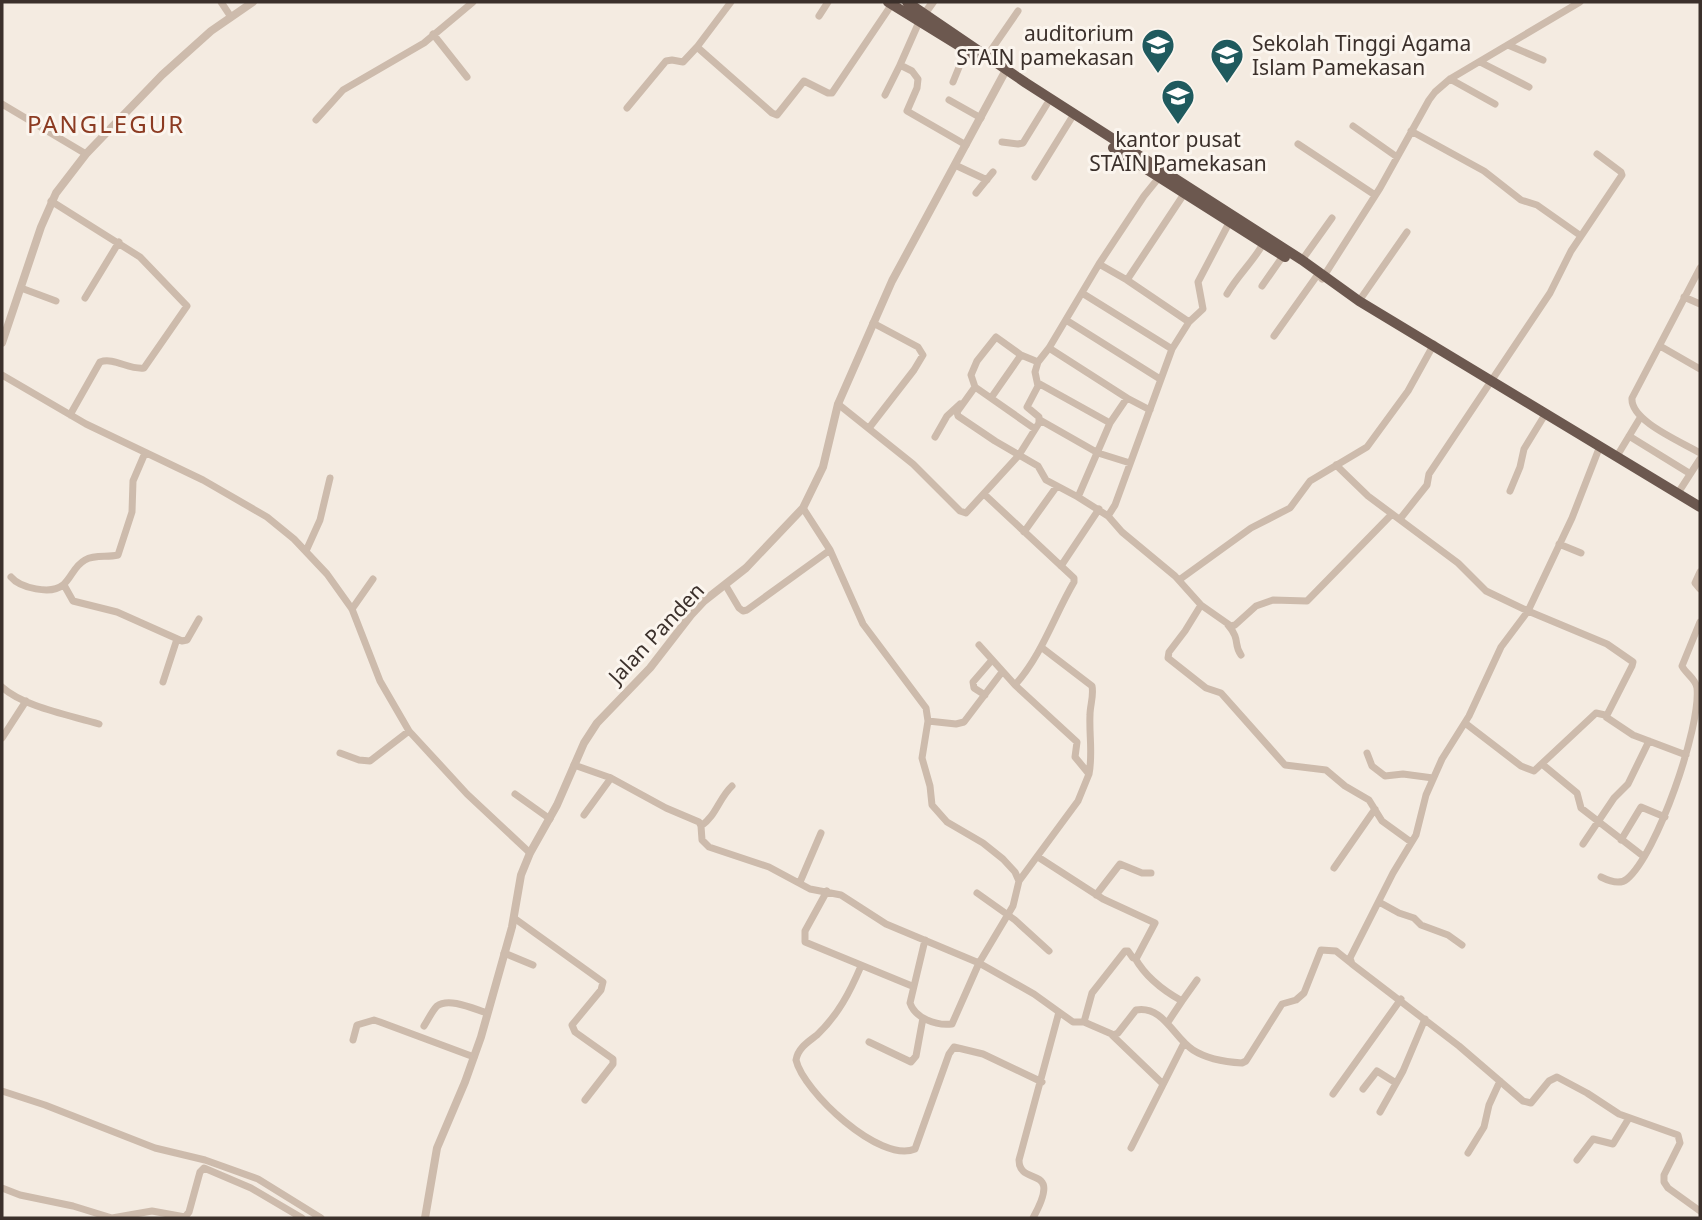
<svg xmlns="http://www.w3.org/2000/svg" width="1702" height="1220" font-family="'Noto Sans',sans-serif">
<rect width="100%" height="100%" fill="#f4ebe1"/>
<g fill="none" stroke-linecap="round" stroke-linejoin="round">
<path stroke="#cdbbac" stroke-width="7" d="M221,2l10,15
M731,2l-34,45 75,66 5,2 27,-34 24,12h4l60,-89
M819,16l9,-14
M919,22l-19,43 12,6 6,8 -1,9 -10,23 59,34
M433,34l34,43
M1508,45l35,15
M987,56l31,-45
M1480,62l49,25
M1450,79l45,25
M953,82l13,-32
M885,95l15,-30
M949,100l32,18
M2,104l84,50
M627,108l39,-47 6,-1 11,2 14,-15
M316,120l27,-30 81,-47 49,-41
M1353,126l44,31
M1411,131l73,40 37,29 16,5 44,31
M1002,142l16,2 5,-1 24,-39
M1298,144l77,51
M955,165l32,15
M1035,177l39,-63
M976,193l17,-21
M51,201l89,56 47,49 -43,62c-15,2 -30,-11 -44,-6l-30,53
M1302,260l30,-42
M1099,264l28,16 62,42
M1700,268l-68,130c-2,23 50,44 68,55
M1322,279l58,-91 49,-88 6,-8 15,-13 130,-77
M1127,280l59,-89
M1262,286l21,-30
M21,288l35,13
M1082,293l90,56
M1227,294c11,-19 25,-31 36,-50
M1684,297l16,7
M85,298l34,-56
M1359,301l48,-69
M1066,320l94,59
M1274,336l42,-59
M1660,346l40,23
M1049,348l78,50 23,12
M2,375l84,49 117,56 64,37 27,22 33,35 25,35 28,72 29,50 58,63 63,59
M1038,383l72,40
M975,387l-18,25 1,4 37,25 43,25 8,14 32,17 30,19 14,16 53,44 26,29 30,21 4,-1 21,-19 17,-6 34,1 85,-87
M991,398l30,-43
M838,404l75,60 47,47 6,2 53,-58 20,-32v-6l-12,-10 11,-21 -3,-14 3,-10 11,-14 50,-84 45,-68 17,-21
M1040,420l58,33 32,10
M869,428l45,-58 9,-15 -5,-8 -45,-24
M1035,429l-60,-42 -4,-12 6,-14 19,-24 25,18 17,7
M1629,436l60,37
M935,437l12,-21 13,-12
M1600,446l-28,72 -44,93 -27,36 -32,69 -27,43 -16,36 -10,40 -23,38 -43,85 2,6 107,82 64,55 8,2 18,-22 8,-4 30,16 32,21 59,21 2,8 -16,32v7l4,6 32,23
M1617,456l23,-38
M1336,465l32,31 90,67 28,28 42,20 79,33 26,18 -1,4 -26,51 27,18 53,20
M1510,491l10,-24 4,-18 22,-36
M1678,493l22,-34
M984,494l90,84v4c-20,34 -32,73 -59,103
M1078,497l32,-74 17,-25
M803,508l27,42 33,74 63,84 2,13 -6,37 8,28 2,19 15,17 36,21 20,16 12,13 4,9 -6,25 -34,57 -27,61c-16,2 -37,-6 -42,-21l15,-63
M1108,516l7,-11 57,-156 17,-27 14,-13 -5,-27 31,-59
M1400,519l27,-34 2,-11 121,-181 21,-42 51,-76 -1,-3 -24,-18
M1024,532l33,-46
M1559,544l22,9
M306,551l14,-31 10,-42
M1061,566l38,-57
M1700,572l-5,11 5,6
M11,577c9,11 40,18 52,8 9,-8 11,-19 22,-25 11,-6 22,-2 33,-5l14,-43 1,-31 12,-28
M1179,580l72,-52 39,-20 20,-27 57,-34 41,-56 26,-47
M64,585l9,16 44,11 65,29 5,-1 12,-21
M726,586l13,22 4,3 4,-1 83,-60
M1201,605l-16,26 -16,21 -1,6 38,30 15,5 64,72 41,5 19,16 24,14 13,21 29,21
M352,609l21,-30
M1228,625c13,15 5,19 13,30
M979,645l36,40 62,57 -2,15 14,17 -11,27 -59,80
M1041,647l51,39c2,10 -2,19 -2,29 -1,20 3,39 -1,59
M163,682l14,-43
M2,687c22,20 68,28 97,37
M985,695l-11,-7 -1,-6 19,-22
M928,721l28,3 8,-2 38,-50
M1465,723l56,43 13,5 62,-58 9,2
M2,738l24,-37
M340,753l19,7 11,1 39,-30
M1367,753l5,13 13,10 18,-2 30,4
M1542,764l35,29 4,15 62,48
M574,765l37,13 55,30 33,14 2,4 1,14 7,7 60,20 41,22 31,6 45,29 93,39 55,31 25,18 -40,148c0,28 45,2 14,58
M515,794l35,25
M584,815l27,-37
M701,826c15,-10 18,-28 31,-40
M1621,840l20,-33 24,10
M1583,844l31,-46 14,-14 21,-43
M1038,857l65,42 52,24 -18,34 -4,1 -5,-7h-3l-33,42 -8,29h-11l-14,-10
M1334,868l41,-59
M1601,877c8,4 19,8 26,2 30,-25 74,-152 70,-191 -1,-9 -11,-14 -15,-22l18,-44
M800,882l21,-49
M827,891l-22,40v11l107,44
M977,893l38,27 34,31
M1096,895l24,-31 22,9h9
M1379,902l20,11 15,5 7,7 27,10 14,10
M514,918l89,64 -2,8 -29,35 3,7 38,27v5l-28,36
M504,953l29,12
M1135,958c10,18 29,33 47,43l15,-21
M861,966c-11,26 -23,49 -44,69 -9,7 -19,13 -21,25 7,31 84,104 119,89l34,-95 5,-7 29,7 59,28
M1084,1022l30,13 4,-2 18,-23c27,-5 38,28 57,40 14,9 33,12 49,13l4,-2 36,-57 14,-4 8,-7 17,-43 15,1 15,12
M1168,1022l14,-21
M424,1026c4,-6 8,-15 13,-20 12,-9 37,3 50,7
M1112,1035l51,49
M353,1040l4,-15 17,-5 6,2 94,35
M869,1042l42,20 5,-6 7,-38
M1363,1089l14,-18 19,12
M2,1091l43,14 110,43 50,12 53,19 63,39
M1333,1094l68,-95
M1380,1112l23,-41 22,-52
M1131,1148l53,-105
M1468,1153l16,-26 5,-22 11,-24
M1577,1160l16,-21 20,5 16,-26
M2,1188l18,7 53,11 39,12 40,-7 33,6 4,-5 11,-40 4,-4 47,20 51,30"/>
<path stroke="#cdbbac" stroke-width="8" d="M923,16l10,-14
M2,343l39,-116 15,-34 30,-39 76,-79 49,-44 42,-29
M425,1218l12,-70 28,-66 16,-45 31,-110 9,-52 9,-22 27,-48 27,-62 13,-20 53,-55 41,-53 13,-14 42,-33 57,-60 20,-41 15,-63 54,-123 114,-211"/>
<path stroke="#6c584f" stroke-width="10" d="M888,2l86,53
M907,2l119,81 276,177 57,41 341,206
M1113,148l172,109"/>
</g>
<defs>
<symbol id="university-pin" viewBox="-11 -11 22 30"><path d="M0 17L-7.5 6A9.5 9.5 0 1 1 7.5 6Z" fill="#1f5a5e" stroke="#fbf5ee"/><path d="M0-5L7-2L0 1L-7-2ZM-4 1L0 2.5L4 1V4Q0 6-4 4Z" fill="#fff"/></symbol>
</defs>
<g fill-rule="evenodd">
<use href="#university-pin" x="1139" y="26" width="38" height="52"/>
<use href="#university-pin" x="1208" y="36" width="38" height="52"/>
<use href="#university-pin" x="1159" y="77" width="38" height="52"/>
</g>
<g text-anchor="middle" dominant-baseline="central" stroke-width="6" stroke-linejoin="round" paint-order="stroke">
<g font-size="21" fill="#3b302b" stroke="#fbf5ee" text-anchor="end">
<text x="1134" y="33">auditorium<tspan x="1134" dy="24">STAIN pamekasan</tspan></text>
<text x="1252" y="43" text-anchor="start">Sekolah Tinggi Agama<tspan x="1252" dy="24">Islam Pamekasan</tspan></text>
<text x="1178" y="139" text-anchor="middle">kantor pusat<tspan x="1178" dy="24">STAIN Pamekasan</tspan></text>
</g>
<g font-size="21" fill="#3b302b" stroke="#fbf5ee">
<text transform="translate(656 633) rotate(-47)">Jalan Panden</text>
</g>
<g font-size="24" letter-spacing="2" fill="#8c3b22" stroke="#fbf5ee">
<text x="106" y="123">PANGLEGUR</text>
</g>
</g>
<rect width="1702" height="1220" fill="none" stroke="#3b302b" stroke-width="7"/>
</svg>
